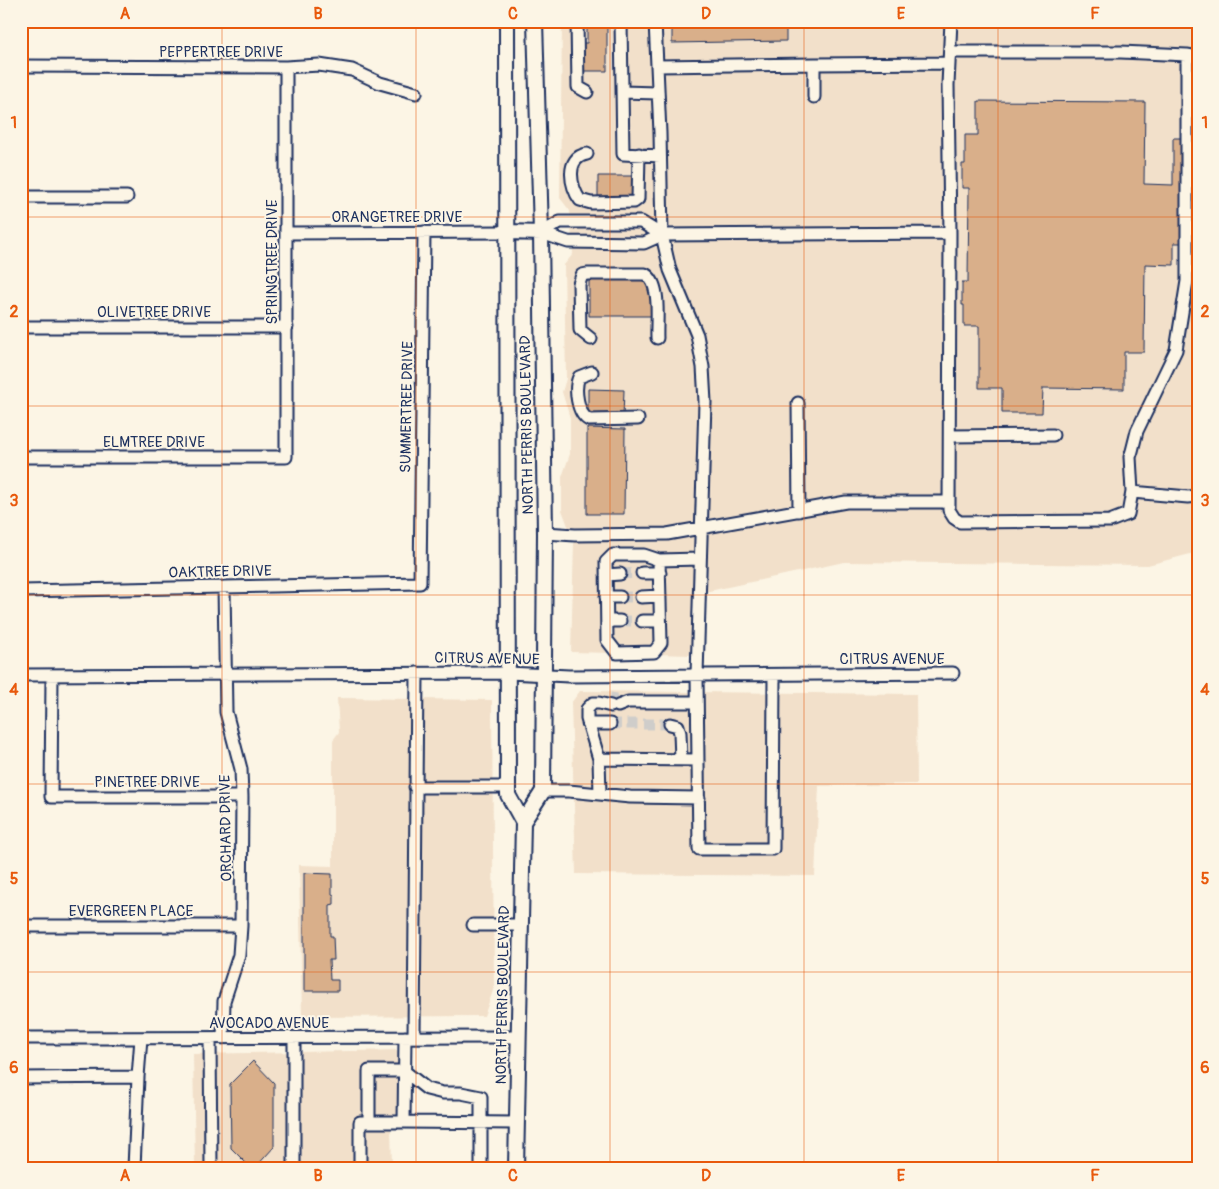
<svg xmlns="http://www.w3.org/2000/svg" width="1219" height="1189" font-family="Pangolin,sans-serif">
<rect width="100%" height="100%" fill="#fcf5e5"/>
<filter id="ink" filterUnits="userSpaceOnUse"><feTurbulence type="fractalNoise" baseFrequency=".02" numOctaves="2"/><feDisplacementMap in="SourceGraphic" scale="10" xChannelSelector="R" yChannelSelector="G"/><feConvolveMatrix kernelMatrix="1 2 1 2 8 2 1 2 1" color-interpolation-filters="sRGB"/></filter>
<g filter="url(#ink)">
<path fill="#f2e0ca" d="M562,21h636v531l-50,13 -304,-3 -149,32 -2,61 -122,-3 3,-110 -12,-32v-33l8,-23v-36l-8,-26 4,-13 -2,-114 9,-11 -3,-43 -10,-13z
M580,691l336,3 1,90 -98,2 -4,90 -239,-2 -5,-171z
M337,698l155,2 2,288 -10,28 -182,1 -3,-152 34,1v-126l6,-8z
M401,1050l-2,61 -8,17 1,40h-197l-2,-114z"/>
<path fill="#d9af8a" stroke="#1b2f5e" d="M599,21h5v5h3v45h-23v-11h-2v-17h5v-17l12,-1z
M672,21h114v20l-114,2z
M978,101l167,1 -1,82 29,1v-47h22v94l2,6v27h-15v-22h-8v22l-29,-1 -1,88h-20v37l-81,-1 -1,25h-40v-25h-23v-62h-15v-21h-2v-23h6l1,-94h-7v-24h3v-29h13z
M598,176h36v22l-36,-1z
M589,278h60l6,38h-66z
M588,389l36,1 -1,28 -28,-1 -7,-6z
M587,428l38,1 -1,85h-37z
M304,873l28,1v20l2,1v9l-4,1v31h3l1,24h-5l1,20h8v11h-34z
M253,1061l21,22v64l-19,21h-4l-20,-20 -1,-64z"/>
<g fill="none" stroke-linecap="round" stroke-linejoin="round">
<path stroke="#cfcdca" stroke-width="11" stroke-dasharray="11 5.5" stroke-linecap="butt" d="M620,574l22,-1
M620,597h21
M620,621h22
M610,698l7,1
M610,724h60"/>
<defs>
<path id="minor" d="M577,21l1,66 9,5
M621,21l2,133 37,2
M655,21l5,112 2,102 8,35 27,65 6,32 2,35 -8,273 2,174h74l1,-174
M951,21l-3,64 2,148 -1,277 5,8 6,4 150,-1 18,-7 4,-22
M950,52h171l66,3 11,2
M1187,55v226l-11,69 -39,81 -5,20 -2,6 2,35 56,5 10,-1
M21,66l265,1 33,-2 33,5 28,13 36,10
M657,66l157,-2
M622,92l35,1
M814,97v-33l135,-1
M587,154c-22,3 -17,33 -7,46l11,3 43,-1 4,-3 1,-45
M21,197h106
M286,233l222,-1
M541,233l27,9 76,1 18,-8 288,-2
M541,233l19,-11h81l21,13
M21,327h266
M591,339l-11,-9 -1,-46 3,-9 5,-1h58c17,9 11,47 12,64
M592,372l-13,5c-5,11 -2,37 10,43l49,-1
M798,403l1,108
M950,436l103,-1
M21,457h265v-390
M545,533l30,2 92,-1 179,-32h103
M659,560l2,83 -7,9 -37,1 -10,-13 -1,-78 7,-7h31l15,5 41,-1
M642,573h18
M606,575l14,-1
M21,591l399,-8 4,-351
M606,597h14
M641,597l19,-1
M607,621h13
M642,621h18
M21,675l487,-2 61,3 384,-3
M52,675l-1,122h191
M618,706l10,-4h69
M588,724h22
M670,724l8,2 2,7 1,26
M599,759l99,1
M415,787h93
M543,791h26l61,6 69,1
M600,794l-1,-35 -12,-40v-10l6,-6h6l12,3
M473,925h47
M21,926h220
M405,1037l-1,85 112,1
M414,1037l3,-364
M21,1038l497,-1
M210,1038l1,130
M223,1038l1,-37 15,-46 2,-29 1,-129 -1,-28 -15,-57 -2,-125
M21,1078l117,-1 3,-39
M369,1122v-51h35l23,18 16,4h18l20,4v71
M134,1168l4,-91
M294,1168v-130
M360,1168v-46h44"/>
<path id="major" d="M507,21l1,766v8l15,27
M508,232l33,1
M516,1168l7,-346 20,-31 2,-258 -4,-300 -6,-212"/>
</defs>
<use href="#minor" stroke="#1b2f5e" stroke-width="15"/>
<use href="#major" stroke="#1b2f5e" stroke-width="18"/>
<use href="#minor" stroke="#fcf5e5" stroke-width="11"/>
<use href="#major" stroke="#fcf5e5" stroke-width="14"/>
</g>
</g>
<path fill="none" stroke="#e8590c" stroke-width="1" stroke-opacity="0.55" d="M222,21v1147M416,21v1147M610,21v1147M804,21v1147M998,21v1147M21,217h1177M21,406h1177M21,595h1177M21,784h1177M21,972h1177"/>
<g text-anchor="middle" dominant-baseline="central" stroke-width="4" stroke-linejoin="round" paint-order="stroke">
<g font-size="15" fill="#1b2f5e" stroke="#fcf5e5">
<text x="221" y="52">PEPPERTREE DRIVE</text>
<text x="397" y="217">ORANGETREE DRIVE</text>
<text transform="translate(272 262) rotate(-90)">SPRINGTREE DRIVE</text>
<text x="154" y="312">OLIVETREE DRIVE</text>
<text transform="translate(407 407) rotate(-89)">SUMMERTREE DRIVE</text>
<text transform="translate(527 425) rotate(-91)">NORTH PERRIS BOULEVARD</text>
<text x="154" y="442">ELMTREE DRIVE</text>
<text transform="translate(220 572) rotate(-1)">OAKTREE DRIVE</text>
<text transform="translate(487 659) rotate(1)">CITRUS AVENUE</text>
<text x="892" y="659">CITRUS AVENUE</text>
<text x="147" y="782">PINETREE DRIVE</text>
<text transform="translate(226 828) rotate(-91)">ORCHARD DRIVE</text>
<text x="131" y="911">EVERGREEN PLACE</text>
<text transform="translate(503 995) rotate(-89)">NORTH PERRIS BOULEVARD</text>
<text x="269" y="1023">AVOCADO AVENUE</text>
</g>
</g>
<rect width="1219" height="1189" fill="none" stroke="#fcf5e5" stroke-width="55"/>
<rect x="28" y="28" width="1164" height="1134" fill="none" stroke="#e8590c" stroke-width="2"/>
<g font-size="16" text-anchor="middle" font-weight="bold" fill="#e8590c">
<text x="125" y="19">A</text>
<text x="318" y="19">B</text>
<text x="513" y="19">C</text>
<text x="706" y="19">D</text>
<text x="901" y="19">E</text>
<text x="1095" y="19">F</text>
<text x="14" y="128">1</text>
<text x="1205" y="128">1</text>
<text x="14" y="317">2</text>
<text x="1205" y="317">2</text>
<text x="14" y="506">3</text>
<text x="1205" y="506">3</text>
<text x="14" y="695">4</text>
<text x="1205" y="695">4</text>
<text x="14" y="884">5</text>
<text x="1205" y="884">5</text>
<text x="14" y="1073">6</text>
<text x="1205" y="1073">6</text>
<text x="125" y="1181">A</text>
<text x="318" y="1181">B</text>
<text x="513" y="1181">C</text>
<text x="706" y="1181">D</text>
<text x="901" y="1181">E</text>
<text x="1095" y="1181">F</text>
</g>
</svg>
